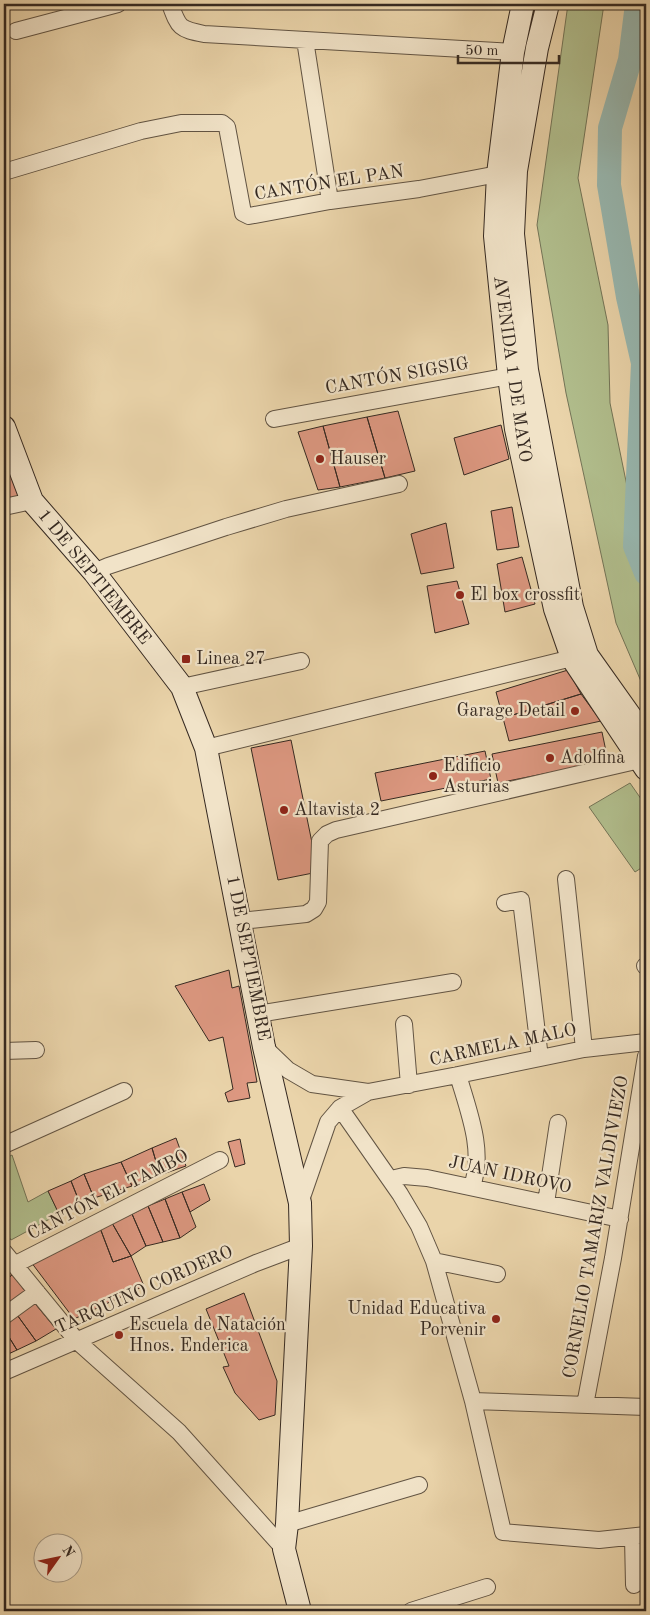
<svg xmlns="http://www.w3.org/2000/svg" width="650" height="1615" font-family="'Old Standard TT',serif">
<rect width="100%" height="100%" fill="#ead4aa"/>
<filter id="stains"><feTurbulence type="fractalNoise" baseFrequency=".004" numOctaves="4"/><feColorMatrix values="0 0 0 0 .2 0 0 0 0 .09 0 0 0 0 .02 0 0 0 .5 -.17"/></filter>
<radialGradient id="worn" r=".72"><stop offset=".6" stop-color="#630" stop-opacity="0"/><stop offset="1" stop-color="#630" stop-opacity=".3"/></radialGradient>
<path fill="#b1be8d" stroke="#737457" d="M568,4h36l-26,174 30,147 2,78 36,176v114l-30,-70 -50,-230 -29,-168z
M630,783l16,23v59l-11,7 -46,-65z
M12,1155l16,47 20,-11 11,23 -48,26 -7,-11v-70z"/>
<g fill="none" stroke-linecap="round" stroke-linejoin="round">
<path stroke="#98b7af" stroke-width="24" d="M637,4l-7,56 -20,68 -1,57 19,112 15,66 -8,183 11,27"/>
</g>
<path fill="#dd9881" stroke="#352921" d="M398,411l17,60 -30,7 -18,-61z
M367,417l18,61 -45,9 -17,-61z
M501,425l8,34 -45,16 -10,-37z
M323,426l17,61 -22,3 -20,-58z
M7,464l13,32 -16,4v-35z
M512,507l7,40 -22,3 -6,-39z
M446,523l8,45 -33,6 -10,-40z
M522,557l13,47 -30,8 -8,-48z
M457,581l12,43 -34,9 -8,-47z
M568,670l13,24 -78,24 -7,-26z
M581,694l20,27 -92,20 -6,-23z
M602,732l6,29 -110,22 -6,-29z
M291,740l27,132 -40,8 -27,-132z
M485,751l6,28 -110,22 -6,-28z
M229,970l3,18 7,-2 18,96 -10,1 3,15 -22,4 -3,-9 8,-4 -10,-52 -14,4 -34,-55z
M176,1138l10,28 -26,9 -8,-27z
M240,1139l5,25 -10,3 -7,-25z
M152,1148l8,27 -28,11 -11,-24z
M121,1162l11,24 -38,12 -10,-24z
M84,1174l10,24 -15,3 -8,-20z
M71,1181l8,20 -20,13 -11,-23z
M204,1184l6,16 -20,12 -8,-20z
M182,1192l14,35 -16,11 -15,-39z
M165,1199l15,39 -17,4 -15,-36z
M148,1206l15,36 -17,4 -14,-32z
M132,1214l14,32 -15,10 -19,-33z
M112,1223l19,33 -18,6 -13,-34z
M100,1228l13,34 18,-6 13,30 -70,33 -43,-57z
M4,1262l9,12 -9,8z
M13,1274l14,20 -17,13 -6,-9v-16z
M244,1293l33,88 -2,34 -16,5 -24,-27 -12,-26 6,-1 -23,-57z
M32,1300l24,29 -20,12 -21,-29z
M15,1312l21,29 -19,9 -13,-21v-8z
M4,1329l13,21 -13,6z"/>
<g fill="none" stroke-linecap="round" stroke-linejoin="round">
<defs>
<path id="street" d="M170,4c9,24 9,25 34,30l309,18
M16,31l102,-27
M305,40l25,161
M4,172l137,-41 40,-8h41l5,4 16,86 6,3 81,-15 89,-12 79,-15
M274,419l235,-43 9,-3
M4,507l28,-6
M94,572l14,-6 118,-39 60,-18 113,-25
M182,687l119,-26
M206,748l366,-90
M566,879l18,170
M505,903l16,-3 19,158
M241,921l65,-7 8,-5 4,-7 2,-61 7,-7 9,-4 304,-70 6,-3
M645,966h1
M258,1014l195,-32
M404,1024l5,61
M264,1047l24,23 24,14 56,8 90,-17 126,-26 62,-7
M4,1051l32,-1
M458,1075c10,35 27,76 14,111
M340,1108l60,86 19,32 15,35 39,140 30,131 96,8 47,-5
M4,1145l120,-54
M391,1179l13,-3 23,2 193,41
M300,1203l28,-81 12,-14 28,-16
M546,1203l12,-80
M4,1252l73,89 102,91 105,117
M434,1261l63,13
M14,1265l206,-105
M4,1316l33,-24
M4,1372l252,-109 45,-17
M473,1401l173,6
M585,1405l28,-147 33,-202
M287,1524l132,-39
M633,1537l1,48
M411,1611l76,-24"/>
<path id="secondary" d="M523,4l-10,48 -15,122 -3,62 14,140 7,53 39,180 17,49 74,111
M548,4l-11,44 -21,123 -3,63 14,136 45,237 15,48 59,83
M4,427l28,74 62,71 88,115 24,61 58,299 36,156 1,43 -14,278 -3,25 16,62"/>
</defs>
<use href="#street" stroke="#625443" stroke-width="18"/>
<use href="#secondary" stroke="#352921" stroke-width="24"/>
<use href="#street" stroke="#f1e3c8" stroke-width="16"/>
<use href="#secondary" stroke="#f1e3c8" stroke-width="22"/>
</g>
<g fill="#8f2418" stroke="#f1e3c8" stroke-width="2">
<circle cx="320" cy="459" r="5"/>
<circle cx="460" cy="595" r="5"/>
<rect x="181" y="654" width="10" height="10" rx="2.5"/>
<circle cx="575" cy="711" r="5"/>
<circle cx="550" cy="758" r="5"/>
<circle cx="433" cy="776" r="5"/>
<circle cx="284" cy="810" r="5"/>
<circle cx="496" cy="1319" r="5"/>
<circle cx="119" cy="1335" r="5"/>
</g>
<g text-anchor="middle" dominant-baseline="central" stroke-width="4.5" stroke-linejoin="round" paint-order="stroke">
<g font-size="18" fill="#352921" stroke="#f1e3c8">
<text transform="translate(329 183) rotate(-9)">CANTÓN EL PAN</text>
<text transform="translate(512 369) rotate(82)">AVENIDA 1 DE MAYO</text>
<text transform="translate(397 376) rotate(-10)">CANTÓN SIGSIG</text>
<text transform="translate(94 577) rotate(51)">1 DE SEPTIEMBRE</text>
<text transform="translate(248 958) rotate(79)">1 DE SEPTIEMBRE</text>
<text transform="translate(503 1045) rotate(-12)">CARMELA MALO</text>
<text transform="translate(510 1175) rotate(12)">JUAN IDROVO</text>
<text transform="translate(108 1195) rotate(-27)">CANTÓN EL TAMBO</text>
<text transform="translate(596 1227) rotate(-80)">CORNELIO TAMARIZ VALDIVIEZO</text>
<text transform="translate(144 1290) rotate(-24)">TARQUINO CORDERO</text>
</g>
<g font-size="18" fill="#352921" stroke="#f1e3c8" text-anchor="start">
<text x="330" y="459">Hauser</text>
<text x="470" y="595">El box crossfit</text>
<text x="196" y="659">Linea 27</text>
<text x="565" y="711" text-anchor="end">Garage Detail</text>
<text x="560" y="758">Adolfina</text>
<text x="443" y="766">Edificio<tspan x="443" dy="21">Asturias</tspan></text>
<text x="294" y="810">Altavista 2</text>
<text x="486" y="1309" text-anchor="end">Unidad Educativa<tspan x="486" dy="21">Porvenir</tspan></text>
<text x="129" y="1325">Escuela de Natación<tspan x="129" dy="21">Hnos. Enderica</tspan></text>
</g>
</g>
<rect width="650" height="1615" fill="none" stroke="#ead4aa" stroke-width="20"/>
<rect x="5" y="5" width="640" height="1605" fill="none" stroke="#352921" stroke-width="2.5"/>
<rect x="10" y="10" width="630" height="1595" fill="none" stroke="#352921"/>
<g transform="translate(58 1558) rotate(57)"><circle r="24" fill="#f1e3c8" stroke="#a69985"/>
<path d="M0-4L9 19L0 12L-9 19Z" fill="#8f2418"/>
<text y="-8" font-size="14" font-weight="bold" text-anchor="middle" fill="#352921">N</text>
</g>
<path d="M458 55v8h101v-8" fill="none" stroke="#352921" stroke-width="2.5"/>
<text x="465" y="55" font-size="15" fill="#352921" stroke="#f1e3c8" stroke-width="4" paint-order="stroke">50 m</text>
<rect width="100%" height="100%" filter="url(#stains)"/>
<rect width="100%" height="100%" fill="url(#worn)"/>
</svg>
